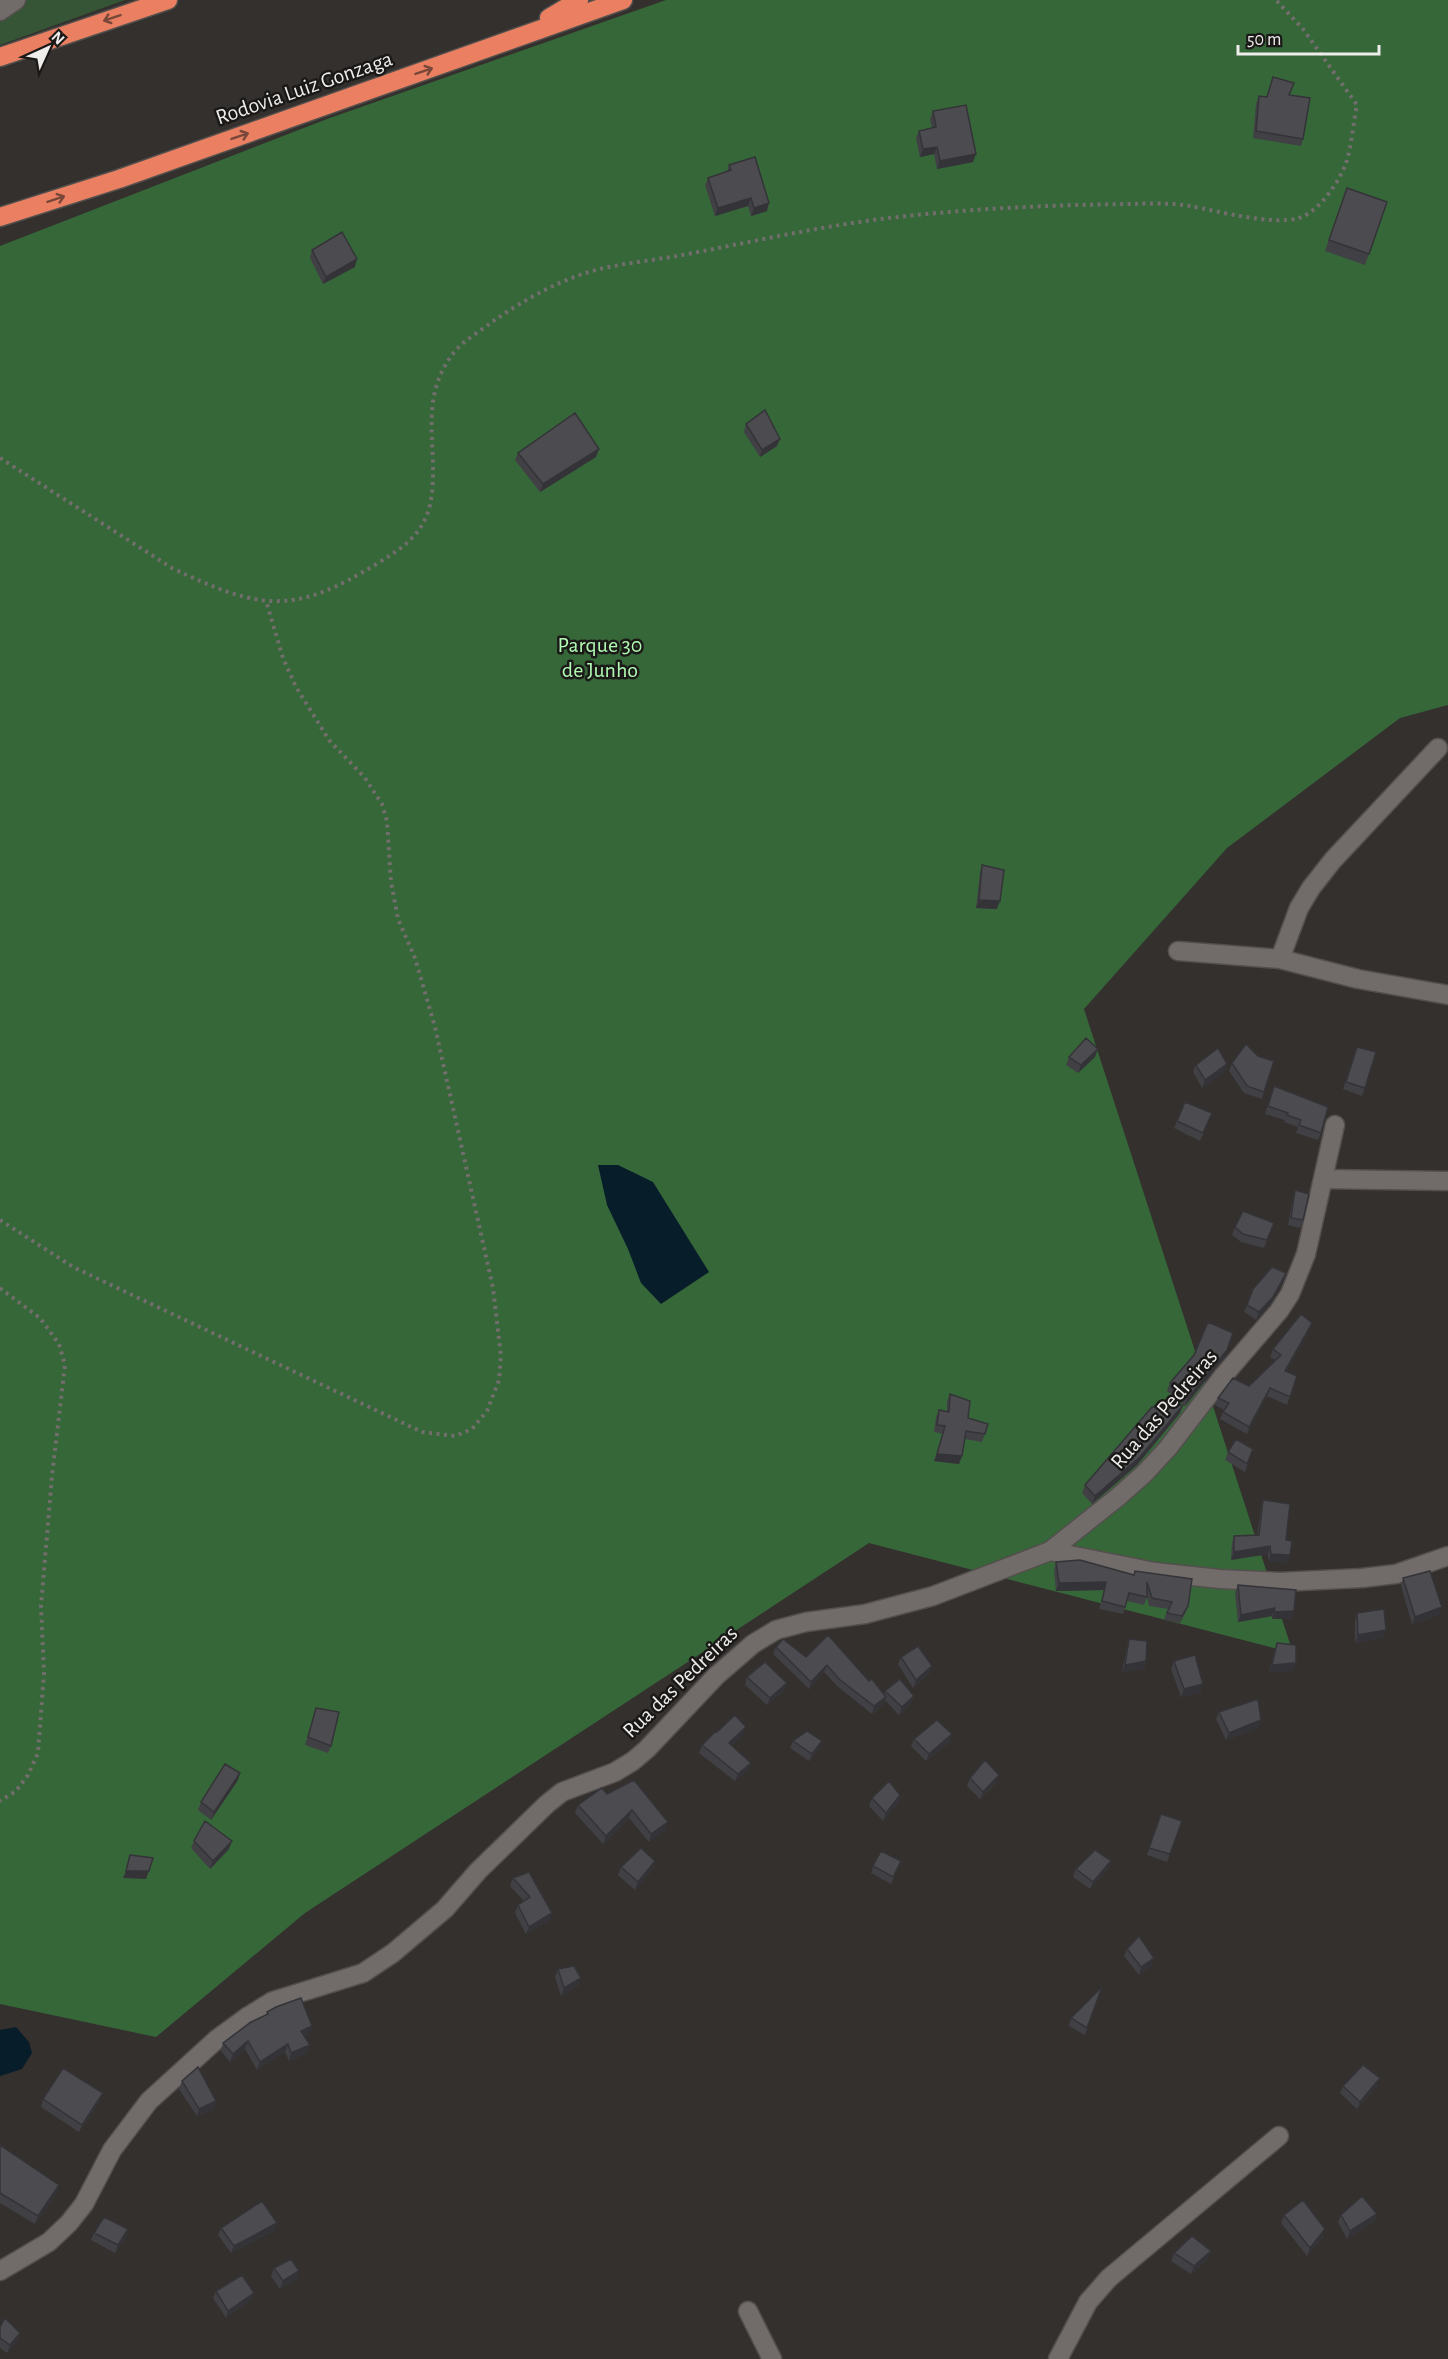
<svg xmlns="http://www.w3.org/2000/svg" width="1448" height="2359" font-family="'Alegreya Sans',sans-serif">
<rect width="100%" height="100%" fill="#34302e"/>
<path fill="#355536" d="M25,0h100l-125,45v-28z"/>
<path fill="#366739" d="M666,0h782v705l-48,13 -173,130 -143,161 209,644 -424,-110 -564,370 -149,124 -156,-33v-1758l327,-127z"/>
<path fill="#081d2a" d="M598,1165h20l35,17 56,90 -48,32 -20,-21 -13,-34 -21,-44z
M16,2027l13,15 3,11 -10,16 -22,7v-46z"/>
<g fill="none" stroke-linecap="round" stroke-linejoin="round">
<defs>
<path id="street" d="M1178,951l102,8 78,20 90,16
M1280,959l19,-51 12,-20 22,-28 105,-112
M1323,1179l125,2
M1050,1551l105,21 65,7 60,3 82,-4 34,-4 52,-18
M0,2271l49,-29 20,-19 15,-19 28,-54 37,-49 68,-62 30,-22 26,-16 90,-28 30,-20 52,-44 33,-38 69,-67 15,-12 53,-20 18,-11 14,-12 69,-73 37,-32 23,-14 30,-8 59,-8 68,-18 117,-45 68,-54 27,-24 23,-25 56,-73 55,-64 11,-17 16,-40 29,-129
M748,2311l24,48
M1058,2359l30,-57 21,-24 170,-142"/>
<path id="secondary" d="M0,11l16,-11"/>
<path id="highway" d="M549,18l30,-18
M0,57l168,-57
M0,217l119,-38 504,-179"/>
</defs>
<use href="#street" stroke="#534f4d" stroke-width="21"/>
<use href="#secondary" stroke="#534f4d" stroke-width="21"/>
<use href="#highway" stroke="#534f4d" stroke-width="21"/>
<path stroke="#726e6c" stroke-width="4" stroke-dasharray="3 4.5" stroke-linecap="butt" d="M0,458l172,110c88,42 121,48 206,-5 25,-15 45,-29 52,-58 11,-53 -14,-101 22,-150 10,-14 27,-23 40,-33 33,-23 72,-45 112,-54 24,-5 49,-8 73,-12 65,-12 130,-27 196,-36 85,-11 172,-15 258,-16 19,-1 40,-1 59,2 27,5 84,20 109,12 20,-6 40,-36 47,-55 6,-18 7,-40 11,-58l-54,-76 -27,-29
M0,1220l73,47 349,165 33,4 17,-7 15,-18 12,-31 2,-24 -8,-68 -58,-261 -20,-69 -17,-39 -7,-37 -4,-61 -5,-17 -17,-26 -36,-38 -33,-53 -13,-29 -17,-57
M0,1288l40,30 19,26 6,21 -13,111 -11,130 3,67 -6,80 -10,22 -12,16 -16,10"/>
<use href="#street" stroke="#716c6a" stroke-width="18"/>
<use href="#secondary" stroke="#716c6a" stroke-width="18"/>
<use href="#highway" stroke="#ea8061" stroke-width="18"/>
</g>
<path fill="#404045" d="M1273,77l16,18 14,44 -2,7 -48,-8 3,-34 3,-8 8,1z
M933,111l40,51 -36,7 -3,-15 -14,3 -4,-19 3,-7 13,-3 -2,-9z
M729,165l38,46 -16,5 -3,-10 -33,10 -10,-31 3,-7 19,-6z
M1347,188l40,14 -22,63 -40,-14z
M312,250l43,17 -32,17 -13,-26z
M746,424l31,22 -17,11 -16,-25z
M518,453l78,4 -56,35 -25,-32z
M982,865l15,44 -21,-1 4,-35z
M1354,1054l11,34 -3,8 -19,-7z
M1069,1057h26l-17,16 -12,-8z
M1232,1063l32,29 -2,7 -18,-6 -15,-22z
M1227,1064l-3,8 -22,16 -9,-16 3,-7z
M1274,1086l47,47 -3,7 -22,-7 2,-6 -14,-5 1,-2 -20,-6z
M1185,1102l24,19 -9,20 -26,-13z
M1295,1190l8,30 -3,8 -12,-3 5,-27z
M1235,1227l36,3 -7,18 -23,-6 -9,-7z
M1286,1273l-3,8 -13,23 -14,16 -12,-8 3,-7z
M1309,1331l-23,41 11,4 -10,29 -20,-9 -20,38 -27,-15 4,-9 -9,-5 3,-7 31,-12 26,-26 -5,-3 3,-8z
M1233,1333l-9,25 -39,48 -18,-15 3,-8z
M950,1394l18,24 17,16 -3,8 -17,-3 -6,25 -25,-3 9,-27 -9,-2 2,-15 3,-7 8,2v-11z
M1180,1413l-43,52 -45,39 -10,-11 3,-8z
M1253,1449l-8,23 -20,-12 3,-8z
M1263,1500l23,40 1,23 -19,-2v-7l-37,6 1,-17 2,-7h23l4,-28z
M1056,1562l78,13 54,31 -3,8 -5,9 -16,-3 4,-11 -19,-3 -2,-9 -3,8 -17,-4 -4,13 -24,-5 5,-19 -48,1 -2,-21z
M1403,1578l36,37 -27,9 -11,-38z
M1238,1585l56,26 -3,8h-19v-3l-34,6 -3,-29z
M1357,1613l26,25 -28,5v-22z
M1129,1639l17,22 -2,8 -22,3 5,-25z
M1277,1643l19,20 -3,8 -24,1z
M776,1647l93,34 15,14 1,-4 29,5 -3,7 -12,12 -14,-15 -2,5 -11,9 -35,-28 -13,-14 -15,17 -36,-35z
M901,1657l31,9 -3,8 -16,14 -15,-24z
M1174,1661l27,31 -20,5 -10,-28z
M747,1677l40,6 -3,8 -17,14 -22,-20z
M316,1708l15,38 -3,7 -23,-8z
M1219,1712l39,16 -32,12 -10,-21z
M717,1732l26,3 -11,10 19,18 -3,7 -13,11 -36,-28 3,-8z
M914,1739l36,3 -24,19 -15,-15z
M793,1741l26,8 -10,12 -19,-13z
M970,1778l26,5 -16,16 -13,-13z
M238,1780l-27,40 -13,-10 3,-8z
M607,1794l61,28 -3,8 -16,12 -20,-24 -26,26 -28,-31 3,-8z
M900,1795l-2,8 -15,18 -14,-15 3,-8z
M1161,1814l21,7 -15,41 -20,-7z
M194,1841l35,8 -19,20 -19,-21z
M873,1866l25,2 -7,16 -20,-11z
M621,1867l32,2 -18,21 -17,-15z
M1109,1868l-19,21 -17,-12 3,-8z
M513,1878l37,42 -24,14 -11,-21 3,-8 6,-4 -14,-15z
M1127,1949l25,16 -13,10 -15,-19z
M558,1969l23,9 -3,8 -17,10 -6,-19z
M1102,1987l-17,48 -16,-9 2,-8z
M267,2012l45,14 -3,8 -5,2 3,17 -18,8 -4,-9 -28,18 -12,-21 -15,13 -9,-11 2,-8 43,-28z
M182,2081l32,28 -17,7 -18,-27z
M1343,2086h34l-20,23 -17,-16z
M43,2099l57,2 -21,31 -38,-25z
M0,2145l57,48 -22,31 -35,-21z
M1377,2214l-3,8 -27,17 -9,-17 3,-7z
M1284,2215l39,22 -16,19 -26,-33z
M221,2228l53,3 -43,22 -13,-18z
M128,2229l-2,8 -11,16 -24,-13 3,-7z
M1174,2253l34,6 -17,15 -20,-13z
M274,2268l23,11 -17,10 -9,-13z
M216,2291l35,9 -25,18 -13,-20z
M0,2327l20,6 -3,7 -10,13 -7,-5z"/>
<path fill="#343438" d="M937,147l-3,7 -14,3 3,-8z
M976,154l-3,8 -36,7 3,-8z
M751,198l-3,8 -33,10 3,-8z
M769,203l-2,8 -16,5 3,-8z
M357,259l-2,8 -32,17 3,-7z
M780,439l-3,7 -17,11 2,-7z
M599,449l-3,8 -56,35 3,-8z
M979,900l21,1 -3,8 -21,-1z
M1098,1049l-3,8 -17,16 3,-8z
M1227,1064l-3,8 -22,16 3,-8z
M1286,1273l-3,8 -13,23 -14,16 3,-8z
M1312,1323l-3,8 -27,48 3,-8z
M1227,1350l-3,8 -39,48 3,-8z
M1270,1388l-3,8 -20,38 2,-7z
M1183,1405l-3,8 -43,52 -45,39 3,-8z
M937,1454l25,2 -3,8 -25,-3z
M1270,1546l-2,8 -37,6 3,-8z
M1271,1554l19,1 -3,8 -19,-2z
M1106,1582l-2,8 -48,1 3,-8z
M1442,1607l-3,8 -27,9 3,-7z
M1275,1608l-3,8 -34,6 3,-7z
M1294,1611l-3,8h-19l2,-7z
M1386,1630l-3,8 -28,5 3,-8z
M1146,1661l-2,8 -22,3 3,-7z
M1296,1663l-3,8 -24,1 3,-7z
M827,1665l-3,7 -15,17 2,-7z
M932,1666l-3,8 -16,14 3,-8z
M787,1683l-3,8 -17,14 3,-7z
M1203,1684l-2,8 -20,5 3,-8z
M914,1696l-3,7 -12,12 3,-8z
M886,1697l-3,8 -11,9 2,-8z
M1261,1720l-3,8 -32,12 3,-7z
M746,1727l-3,8 -17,15 3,-7z
M952,1734l-2,8 -24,19 3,-7z
M822,1741l-3,8 -10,12 3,-7z
M751,1763l-3,7 -13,11 3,-7z
M240,1773l-2,7 -27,40 3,-8z
M999,1775l-3,8 -16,16 3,-7z
M900,1795l-2,8 -15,18 3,-8z
M632,1810l-3,8 -26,26 3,-8z
M668,1822l-3,8 -16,12 2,-8z
M232,1841l-3,8 -19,20 3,-8z
M655,1861l-2,8 -18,21 3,-8z
M1111,1861l-2,7 -19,21 3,-7z
M126,1871h23l-3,8 -23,-1z
M552,1913l-2,7 -24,14 3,-7z
M1154,1958l-2,7 -13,10 2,-8z
M581,1978l-3,8 -17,10 3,-8z
M312,2026l-3,8 -10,5 2,-8z
M248,2041l-3,8 -15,13 3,-8z
M288,2044l-3,8 -28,18 3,-8z
M310,2045l-3,8 -18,8 2,-8z
M1380,2078l-3,8 -20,23 3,-7z
M103,2093l-3,8 -21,31 3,-7z
M216,2101l-2,8 -17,7 2,-7z
M59,2185l-2,8 -22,31 3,-8z
M1377,2214l-3,8 -27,17 3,-8z
M277,2223l-3,8 -43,22 3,-7z
M128,2229l-2,8 -11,16 3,-8z
M1325,2229l-2,8 -16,19 3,-8z
M1211,2251l-3,8 -17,15 3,-8z
M299,2271l-2,8 -17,10 3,-8z
M254,2293l-3,7 -25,18 2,-7z
M20,2333l-3,7 -10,13 3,-8z"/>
<path fill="#4b4b50" stroke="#343438" stroke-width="1.5" d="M1273,77l21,6 -5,12 21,3 -7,41 -47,-8 3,-35 8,1z
M966,105l10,49 -36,7 -3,-14 -14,2 -4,-18 17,-4 -3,-16z
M755,157l14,46 -15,5 -3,-10 -33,10 -10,-30 23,-8 -2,-5z
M1347,188l40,14 -18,52 -40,-14z
M342,232l15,27 -31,18 -14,-27z
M765,410l15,29 -18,11 -16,-26z
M575,413l24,36 -56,35 -25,-31z
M982,865l22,5 -4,31 -21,-1z
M1086,1038l12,11 -17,16 -12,-8z
M1246,1044l12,12 16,5 -10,31 -17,-6 -15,-23z
M1357,1047l19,5 -11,36 -19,-6z
M1218,1048l9,16 -22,16 -9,-15z
M1274,1086l54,21 -7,26 -22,-8 2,-5 -14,-5 1,-2 -20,-7z
M1185,1102l27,11 -9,20 -26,-12z
M1295,1190l14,4 -6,26 -12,-2z
M1243,1211l31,12 -7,17 -24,-6 -8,-7z
M1272,1267l14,6 -13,24 -14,15 -12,-7 6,-16z
M1301,1314l11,9 -27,48 12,5 -7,21 -20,-9 -21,39 -26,-15 6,-9 -11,-5 15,-20 16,8 32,-31 -8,-6z
M1208,1322l25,11 -6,17 -39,48 -18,-15 24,-28z
M950,1394l20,7 -2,17 20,6 -3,10 -19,-3 -4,25 -25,-2 8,-28 -8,-1 2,-15 10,2z
M1183,1405l-43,52 -45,39 -10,-11 67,-78z
M1236,1439l17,10 -6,15 -19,-12z
M1263,1500l27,4 -4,36 6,1 -2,14 -19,-1 -1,-8 -36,6v-16l25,-1z
M1080,1560l54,15 1,-4 57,8 -4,27 -6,10 -15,-3 5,-11 -20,-4 -5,-16v15l-18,-4 -4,14 -23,-6 4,-19 -47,1 -3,-21z
M1430,1571l12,36 -27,10 -12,-39z
M1238,1585l58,5 -2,21 -20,1 1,-4 -34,7z
M1384,1609l2,21 -28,5 -1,-22z
M828,1635l41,46 3,-2 14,18 -12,9 -35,-27 -12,-14 -16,17 -35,-35 7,-8 23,18z
M1129,1639l18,2 -1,20 -21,4z
M1277,1643l19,2v18l-24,2z
M918,1646l14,20 -16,14 -15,-23z
M1195,1655l8,29 -19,5 -10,-28z
M765,1662l22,21 -17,15 -23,-21z
M900,1679l14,17 -12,11 -17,-16z
M1258,1699l3,21 -32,13 -10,-21z
M316,1708l23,4 -8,34 -23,-9z
M735,1715l11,12 -17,16 22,20 -13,11 -36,-29 14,-14 1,1z
M937,1720l15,14 -23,20 -15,-15z
M807,1731l15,10 -10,13 -19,-13z
M985,1760l14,15 -16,17 -13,-14z
M225,1764l15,9 -26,39 -13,-10z
M634,1780l34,42 -17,12 -19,-24 -26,26 -28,-31 24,-17 5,6z
M889,1781l11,14 -14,18 -14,-15z
M1161,1814l21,7 -12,33 -21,-6z
M205,1821l27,20 -19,20 -19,-20z
M641,1848l14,13 -17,21 -17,-15z
M1095,1850l16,11 -18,21 -17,-13z
M881,1851l20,10 -8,16 -20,-11z
M130,1855l23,3 -4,13h-23z
M529,1872l23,41 -23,14 -11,-22 12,-8 -17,-19z
M1139,1936l15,22 -13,9 -14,-18z
M574,1966l7,12 -17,10 -6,-19z
M1102,1987l-15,41 -16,-10z
M301,1998l11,28 -11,5 9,14 -19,8 -3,-9 -28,18 -12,-21 -15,13 -10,-11 28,-21 17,-8 -1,-2 9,-5z
M1363,2065l17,13 -20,24 -17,-16z
M198,2067l18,34 -17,8 -17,-28z
M63,2068l40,25 -21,32 -39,-26z
M0,2145l59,40 -21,31 -38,-23z
M1362,2196l15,18 -27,17 -9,-16z
M1303,2200l22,29 -15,19 -26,-33z
M262,2201l15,22 -43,23 -13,-18z
M104,2217l24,12 -10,16 -24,-12z
M1192,2236l19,15 -17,15 -20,-13z
M291,2259l8,12 -16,10 -9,-13z
M242,2275l12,18 -26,18 -12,-20z
M5,2318l15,15 -10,12 -10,-7v-11z"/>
<defs><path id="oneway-shaft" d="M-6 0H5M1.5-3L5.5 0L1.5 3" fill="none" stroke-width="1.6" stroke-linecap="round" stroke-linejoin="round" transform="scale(1.5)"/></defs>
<g stroke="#784739">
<use href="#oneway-shaft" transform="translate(112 18) rotate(161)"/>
<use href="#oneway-shaft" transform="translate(424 71) rotate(-19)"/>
<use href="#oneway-shaft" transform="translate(240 136) rotate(-19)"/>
<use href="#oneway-shaft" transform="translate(56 199) rotate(-18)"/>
</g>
<g text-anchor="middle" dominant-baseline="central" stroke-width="5" stroke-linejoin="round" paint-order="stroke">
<g font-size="22" fill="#efedeb" stroke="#1a1918">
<text transform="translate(304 88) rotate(-19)">Rodovia Luiz Gonzaga</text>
<text transform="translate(1164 1409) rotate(-49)">Rua das Pedreiras</text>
<text transform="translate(680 1682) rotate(-44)">Rua das Pedreiras</text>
</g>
<g font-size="22" fill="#b0f9b2" stroke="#1a1918">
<text x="600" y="645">Parque 30<tspan x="600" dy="25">de Junho</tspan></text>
</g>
</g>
<g transform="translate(48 48) rotate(45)" stroke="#1a1918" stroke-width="4.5" paint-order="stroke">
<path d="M0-4.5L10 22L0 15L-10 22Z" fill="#efedeb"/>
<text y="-9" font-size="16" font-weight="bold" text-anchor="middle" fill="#efedeb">N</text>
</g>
<path d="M1238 45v9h141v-9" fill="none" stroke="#efedeb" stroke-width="3"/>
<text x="1247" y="45" font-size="18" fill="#efedeb" stroke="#1a1918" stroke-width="4.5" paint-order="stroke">50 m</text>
</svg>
